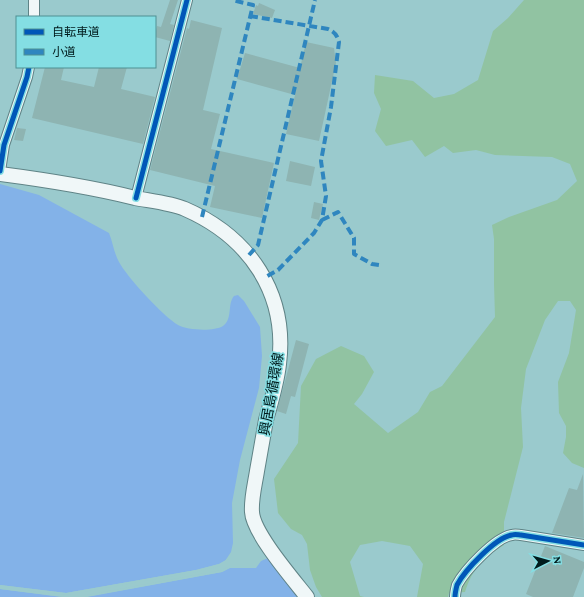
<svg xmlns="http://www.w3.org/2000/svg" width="584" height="597" font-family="'Crimson Pro','Noto Sans JP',serif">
<rect width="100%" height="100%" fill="#9acacd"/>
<path fill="#91c3a2" d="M524,0h60v468l-12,-5 -9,-10 3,-16v-11l-7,-13 -1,-31 11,-29 7,-43 -6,-9h-12l-13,19 -19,49 -5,39 2,39 -19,75v23c-21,13 -31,23 -39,47l-16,1 -1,4h-31l6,-33 -13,-18 -28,-5 -22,4 -10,17 10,34 4,1h-42l-6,-10 -6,-17 -3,-26 -5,-9 -11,-6 -13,-16 -4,-34 24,-36 3,-57 15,-27 25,-13 23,10 10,16 -12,22 -8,10 34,29 30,-21 12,-20 12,-6 53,-69 -1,-33v-45l-2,-14 17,-8 48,-17 20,-19 -7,-17 -18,-7 -57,-2 -19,-5 -23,3 -9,-7 -19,11 -13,-17 -26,6 -11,-15 6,-22 -7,-16 1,-18 38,6 21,17 20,-4 24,-14 15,-49 15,-13z"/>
<path fill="#83b2e8" d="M0,184l39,11 70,38c4,10 5,20 10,29 8,15 44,54 59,63 9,5 35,7 45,1 10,-7 4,-22 11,-30l4,-1 6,6 16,26 2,29 -3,32 -19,72 -8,43 1,40 -2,9 -6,9 -6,3 -23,6 -130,23 -66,-8z
M268,558l30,39h-211l135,-25 8,-4h26l5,-7z
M0,589l62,8h-62z"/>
<path fill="#9acacd" d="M229,558l-3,4 -6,4 -24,6 -130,23 -51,-6 47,6 2,2 -64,-8v-4l66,8 130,-23 23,-6z
M229,566h4l-11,6 -137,25 2,-2 135,-25z"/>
<path fill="#8eb4b2" d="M170,0h8l-8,24 4,1 -4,16 -15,-4v-1l2,-10 4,1z
M259,3l16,7 -3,8 -19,-4 3,-9 2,1z
M191,20l31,8 -19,82 17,4 -9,35 63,14 -12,55 -52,-11 5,-21 -65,-16 37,-142 2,1z
M306,42l28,6 2,15 -17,78 -33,-7 9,-39 -58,-16 8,-26 55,15z
M45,67h19l-3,13 33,7 5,-20h28l-6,22 34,8 -12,47 -111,-26z
M17,128l9,1 -3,12 -9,-1z
M290,161l25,6 -4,19 -25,-5z
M314,202l9,2 -4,16 -8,-2z
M296,340l13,4 -14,53 -4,-1 -5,18 -9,-3z
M583,474l1,64 -32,-5 17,-45 8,2z
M545,546l39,16v6l-11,29h-40l-7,-3z"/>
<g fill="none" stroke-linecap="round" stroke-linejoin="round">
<defs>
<path id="minor" d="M34,17v-17
M0,171l4,-26 23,-68 2,-10
M136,198l51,-198
M455,597c0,-4 1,-8 2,-12 8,-15 39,-48 55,-50 3,-1 7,0 9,0l63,10"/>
<path id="secondary" d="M0,174c46,6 91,13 135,24 16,3 36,5 50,11 64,28 103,84 94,155 -2,19 -8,38 -13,56 -3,17 -6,34 -9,51 -2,13 -6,28 -5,41 1,21 41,67 55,85"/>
</defs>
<use href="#minor" stroke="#5f8386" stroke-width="12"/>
<use href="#secondary" stroke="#5f8386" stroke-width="16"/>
<use href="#minor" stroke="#f0f7f8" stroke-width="10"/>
<use href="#secondary" stroke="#f0f7f8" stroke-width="14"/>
<path stroke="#2f86bf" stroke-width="4" stroke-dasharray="8 4" stroke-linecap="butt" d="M250,16l78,13c7,3 9,6 11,13l-8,65 -10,54 5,35 -4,24 -8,13 -36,37 -14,8
M202,217l51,-212 -21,-5
M322,220l16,-8 16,26v16l18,10 7,1
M249,255l9,-10 57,-245"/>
<defs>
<path id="cycleway" d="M0,171l4,-26 23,-68 2,-10
M136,198l51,-198
M455,597c0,-4 1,-8 2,-12 8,-15 39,-48 55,-50 3,-1 7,0 9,0l63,10"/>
</defs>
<use href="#cycleway" stroke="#84dee3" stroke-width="8"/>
<use href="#cycleway" stroke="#0057b8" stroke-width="5"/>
</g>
<g text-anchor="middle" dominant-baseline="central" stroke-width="3" stroke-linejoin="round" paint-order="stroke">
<g font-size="14" fill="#001b1c" stroke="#84dee3">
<text transform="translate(271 394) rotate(-80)">興居島循環線</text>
</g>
</g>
<rect x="16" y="16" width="140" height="52" fill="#84dee3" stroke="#4f9093"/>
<rect x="24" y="29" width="20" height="6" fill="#0057b8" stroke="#4f9093"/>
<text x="52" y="36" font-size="12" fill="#001b1c">自転車道</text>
<rect x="24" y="49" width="20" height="6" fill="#2f86bf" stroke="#4f9093"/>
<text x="52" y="56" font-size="12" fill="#001b1c">小道</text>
<g transform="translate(548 561) rotate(84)" stroke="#84dee3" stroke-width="3" paint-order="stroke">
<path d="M0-3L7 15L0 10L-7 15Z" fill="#001b1c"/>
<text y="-6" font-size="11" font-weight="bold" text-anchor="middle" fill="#001b1c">N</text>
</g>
</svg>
